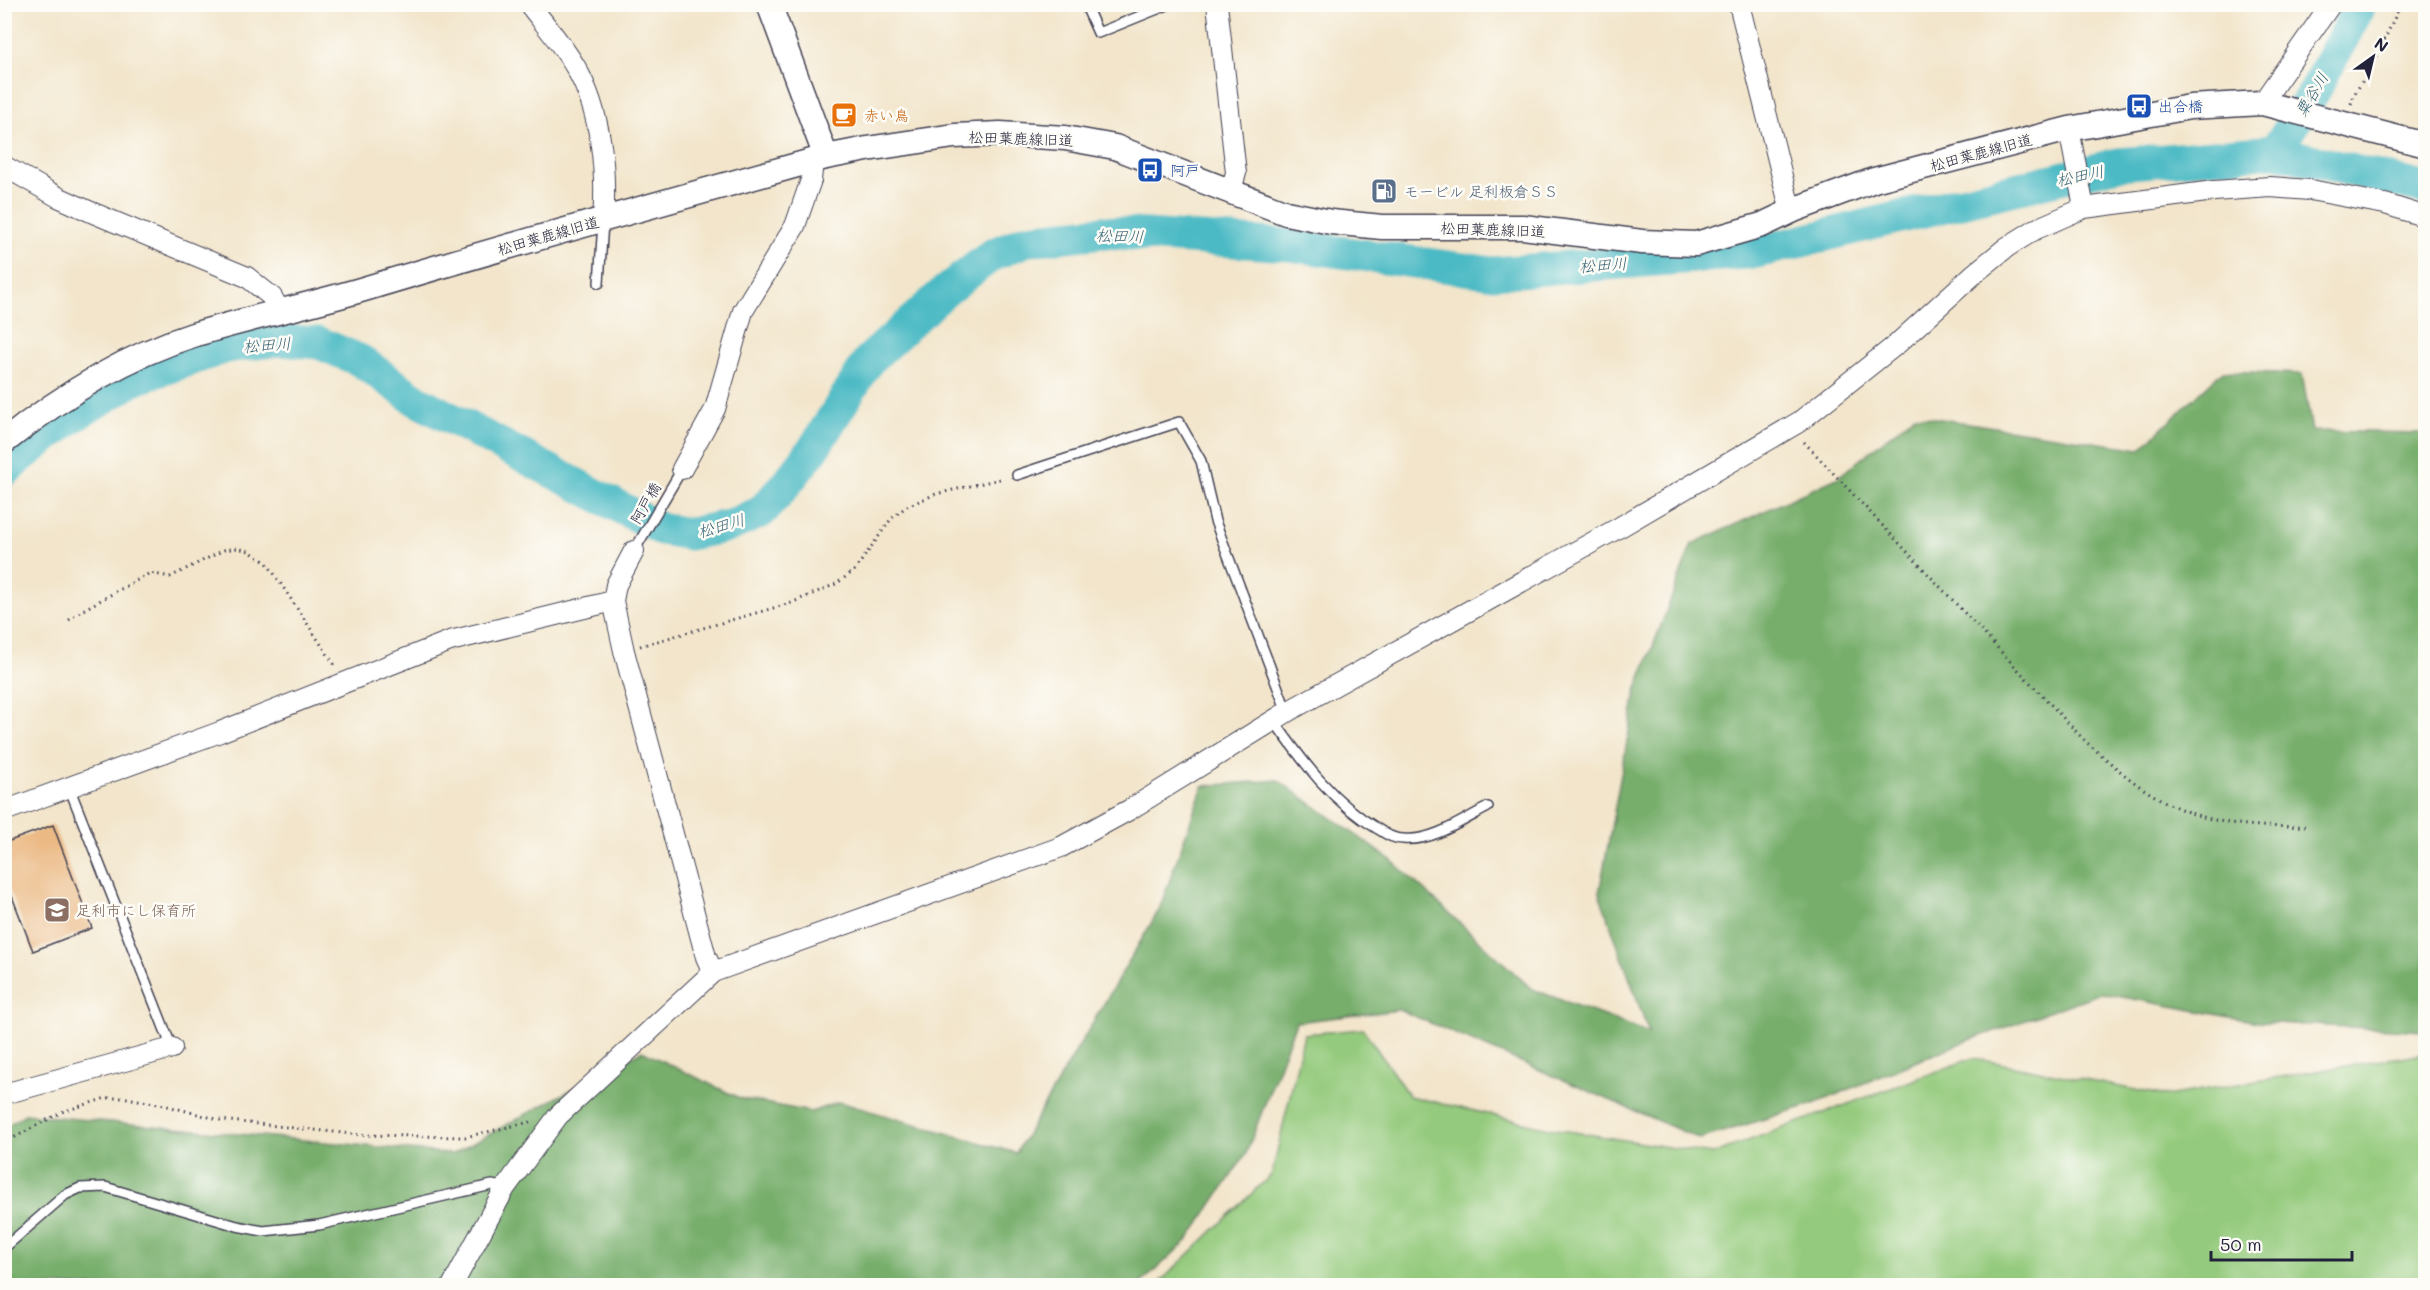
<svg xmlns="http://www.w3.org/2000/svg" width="2430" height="1290" font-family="Mali,'Klee One',sans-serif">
<rect width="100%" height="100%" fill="#fdfcf7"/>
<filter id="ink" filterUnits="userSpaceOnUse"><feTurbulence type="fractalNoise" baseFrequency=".0167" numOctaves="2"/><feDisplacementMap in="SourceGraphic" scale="12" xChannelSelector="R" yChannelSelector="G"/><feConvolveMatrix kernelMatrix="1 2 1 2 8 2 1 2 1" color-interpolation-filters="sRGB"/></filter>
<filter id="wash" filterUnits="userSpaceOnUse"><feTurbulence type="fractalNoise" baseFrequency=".008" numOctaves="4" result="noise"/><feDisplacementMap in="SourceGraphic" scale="24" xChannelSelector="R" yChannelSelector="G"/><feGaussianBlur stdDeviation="1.35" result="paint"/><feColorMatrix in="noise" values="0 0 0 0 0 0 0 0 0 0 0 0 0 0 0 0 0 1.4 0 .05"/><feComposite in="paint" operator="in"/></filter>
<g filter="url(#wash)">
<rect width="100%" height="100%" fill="#f2e5cb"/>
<path fill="#94ca7d" stroke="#5b765c" stroke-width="1.5" d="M1363,1029l46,67 140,32 163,26 261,-96 193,38 259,-43v232h-1268l115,-111 32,-140z"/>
<path fill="#77ae6c" stroke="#4c6854" stroke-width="1.5" d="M2223,371l79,3 10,57 113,2v598l-168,-9 -156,-29 -145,52 -140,58 -116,36 -300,-129 -104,12 -50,132 -58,86 -49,45 -1134,1v-159l20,-13 428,40 189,-103 97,47 72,14 28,-10 177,51 143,-243 44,-124 75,-6 112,79 142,130 117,44 -50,-140 38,-205 55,-144 145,-66 78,-63 225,34z"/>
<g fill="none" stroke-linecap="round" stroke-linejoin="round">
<path stroke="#4cbac4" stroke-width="33" d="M2275,151l36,-54 50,-93
M4,472l18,-16 49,-38 64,-39 92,-32 53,-7 39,3 42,18 55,39 245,129 28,5 40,-8 32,-14 22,-24 29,-37 57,-91 75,-68 48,-37 35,-15 77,-8 185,13 204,28 264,-21 361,-88 157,-13 151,38"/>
</g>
<g id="blocks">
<path fill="#ebb984" d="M53,825l39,103 -59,23 -25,-65 -4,1v-44z"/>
</g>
</g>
<g filter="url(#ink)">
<use href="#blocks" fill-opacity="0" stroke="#413f51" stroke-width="1.5"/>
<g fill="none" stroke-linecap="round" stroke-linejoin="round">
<defs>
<path id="service" d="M1085,4l13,29 72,-29
M599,283l4,-61
M1017,475l162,-53 22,39 14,60 72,191
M634,551l48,-82
M1274,721c29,41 59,82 104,108 8,5 15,10 25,10 29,3 60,-19 85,-32
M69,787l103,261
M4,1248l61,-53 15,-7 25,-1 132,39 26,5 56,-6 173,-40 13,3"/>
<path id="minor" d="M529,4c16,21 34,41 47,64 25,44 31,101 27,152
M1217,4l19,169 -6,20
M1739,4l52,208
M2262,103l69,-99
M2069,129l15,79
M4,166l54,31 33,15 156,65 25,20 8,14
M682,469l33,-60 28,-98 52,-85 16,-46 2,-19
M634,551l-18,34 -3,16 11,50 82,306 7,15
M4,811l216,-79 230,-91 163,-40
M4,1094l168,-46
M452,1286l53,-98 53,-72 155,-144 348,-125 68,-37 158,-98 333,-185 179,-105 98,-78 78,-71 32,-26 29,-18 48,-21 130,-17 56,-4 40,3 75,14 41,13"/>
<path id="tertiary" d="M769,4l57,153
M4,442c56,-45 120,-85 189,-107 56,-17 114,-29 171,-46 153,-46 307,-89 462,-132l41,-8 87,-13 46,-2 65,4 50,9 171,66 45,9 51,5h141l119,15 54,2 66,-19 34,-16 78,-29 195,-51 121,-22 72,-4 164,42"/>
</defs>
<use href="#service" stroke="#413f51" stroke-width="12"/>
<use href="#minor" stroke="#413f51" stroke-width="22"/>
<use href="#tertiary" stroke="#413f51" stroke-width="27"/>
<path stroke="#413f51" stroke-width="3" stroke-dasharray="1.5 4.5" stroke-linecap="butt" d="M2351,104l3,-9 20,-33 27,-58
M1804,442l281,299c24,20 48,44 77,59 45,25 93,28 143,26
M69,620l12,-9 69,-38 20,4 54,-27 13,-2 12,3 18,12 69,104
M640,646l151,-43 45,-19 19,-14 36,-51 16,-13 29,-12 68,-16
M4,1143l58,-31 44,-14h21l37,7 56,15 142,15 103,2 65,-15"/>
<use href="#service" stroke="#fff" stroke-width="9"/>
<use href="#minor" stroke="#fff" stroke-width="20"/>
<use href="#tertiary" stroke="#fff" stroke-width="24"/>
</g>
</g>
<defs>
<symbol id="bus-square" viewBox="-11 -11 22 22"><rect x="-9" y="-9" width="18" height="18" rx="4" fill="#1a4fb4" stroke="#fdfcf7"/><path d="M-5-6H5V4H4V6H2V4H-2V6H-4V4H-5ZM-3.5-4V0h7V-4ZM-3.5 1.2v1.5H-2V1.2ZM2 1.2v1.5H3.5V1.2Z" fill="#fff"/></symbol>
<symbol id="cafe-square" viewBox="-11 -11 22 22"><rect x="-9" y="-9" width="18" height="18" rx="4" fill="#e8710a" stroke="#fdfcf7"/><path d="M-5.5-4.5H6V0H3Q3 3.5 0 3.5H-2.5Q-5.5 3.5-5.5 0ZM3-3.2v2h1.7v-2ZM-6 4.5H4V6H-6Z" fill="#fff"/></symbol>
<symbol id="fuel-square" viewBox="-11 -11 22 22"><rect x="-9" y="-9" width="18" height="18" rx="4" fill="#5c6f8a" stroke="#fdfcf7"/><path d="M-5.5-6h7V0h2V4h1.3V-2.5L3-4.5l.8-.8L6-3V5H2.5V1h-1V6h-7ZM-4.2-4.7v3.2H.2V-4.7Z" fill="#fff"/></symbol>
<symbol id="school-square" viewBox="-11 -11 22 22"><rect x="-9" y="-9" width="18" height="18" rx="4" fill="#8d6e63" stroke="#fdfcf7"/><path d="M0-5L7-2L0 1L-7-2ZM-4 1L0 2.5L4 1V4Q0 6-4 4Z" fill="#fff"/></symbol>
</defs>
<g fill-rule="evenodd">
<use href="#bus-square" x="2124" y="91" width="30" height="30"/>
<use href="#cafe-square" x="829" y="100" width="30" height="30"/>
<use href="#bus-square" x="1135" y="155" width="30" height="30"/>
<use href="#fuel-square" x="1369" y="176" width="30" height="30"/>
<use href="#school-square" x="42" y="895" width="30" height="30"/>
</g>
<g text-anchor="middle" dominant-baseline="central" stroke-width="5" stroke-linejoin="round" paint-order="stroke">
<g font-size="15" fill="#164399" stroke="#fdfcf7" text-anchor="start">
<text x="2158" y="106">出合橋</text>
<text x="1170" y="170">阿戸</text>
</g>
<g font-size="15" fill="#c56008" stroke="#fdfcf7" text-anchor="start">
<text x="864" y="115">赤い鳥</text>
</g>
<g font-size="15" fill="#22223b" stroke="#fdfcf7">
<text transform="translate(1021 138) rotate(2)">松田葉鹿線旧道</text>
<text transform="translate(1981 152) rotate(-15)">松田葉鹿線旧道</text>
<text transform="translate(1493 229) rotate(2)">松田葉鹿線旧道</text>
<text transform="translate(548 235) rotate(-16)">松田葉鹿線旧道</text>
<text transform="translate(645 503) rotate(-60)">阿戸橋</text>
</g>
<g font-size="15" fill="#4e5e75" stroke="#fdfcf7" text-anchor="start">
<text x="1404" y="191">モービル 足利板倉ＳＳ</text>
</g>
<g font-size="15" fill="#785e54" stroke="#fdfcf7" text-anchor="start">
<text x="76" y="910">足利市にし保育所</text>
</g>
<g font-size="16" font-style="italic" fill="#335f72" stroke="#fdfcf7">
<text transform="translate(2311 94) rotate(-59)">粟谷川</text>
<text transform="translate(2080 175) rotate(-12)">松田川</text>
<text transform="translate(1120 235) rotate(2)">松田川</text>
<text transform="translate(1603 264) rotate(-4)">松田川</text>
<text transform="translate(267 344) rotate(-4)">松田川</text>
<text transform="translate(721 525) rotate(-16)">松田川</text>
</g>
</g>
<rect width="2430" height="1290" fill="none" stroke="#fdfcf7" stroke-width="24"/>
<g transform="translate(2373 57) rotate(34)" stroke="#fdfcf7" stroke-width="4.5" paint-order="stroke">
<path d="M0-4.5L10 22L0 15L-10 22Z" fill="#22223b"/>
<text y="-9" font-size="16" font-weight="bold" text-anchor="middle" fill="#22223b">N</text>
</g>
<path d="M2211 1251v9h141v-9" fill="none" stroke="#22223b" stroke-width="3"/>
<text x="2220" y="1251" font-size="18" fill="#22223b" stroke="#fdfcf7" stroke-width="4.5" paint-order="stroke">50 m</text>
</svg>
